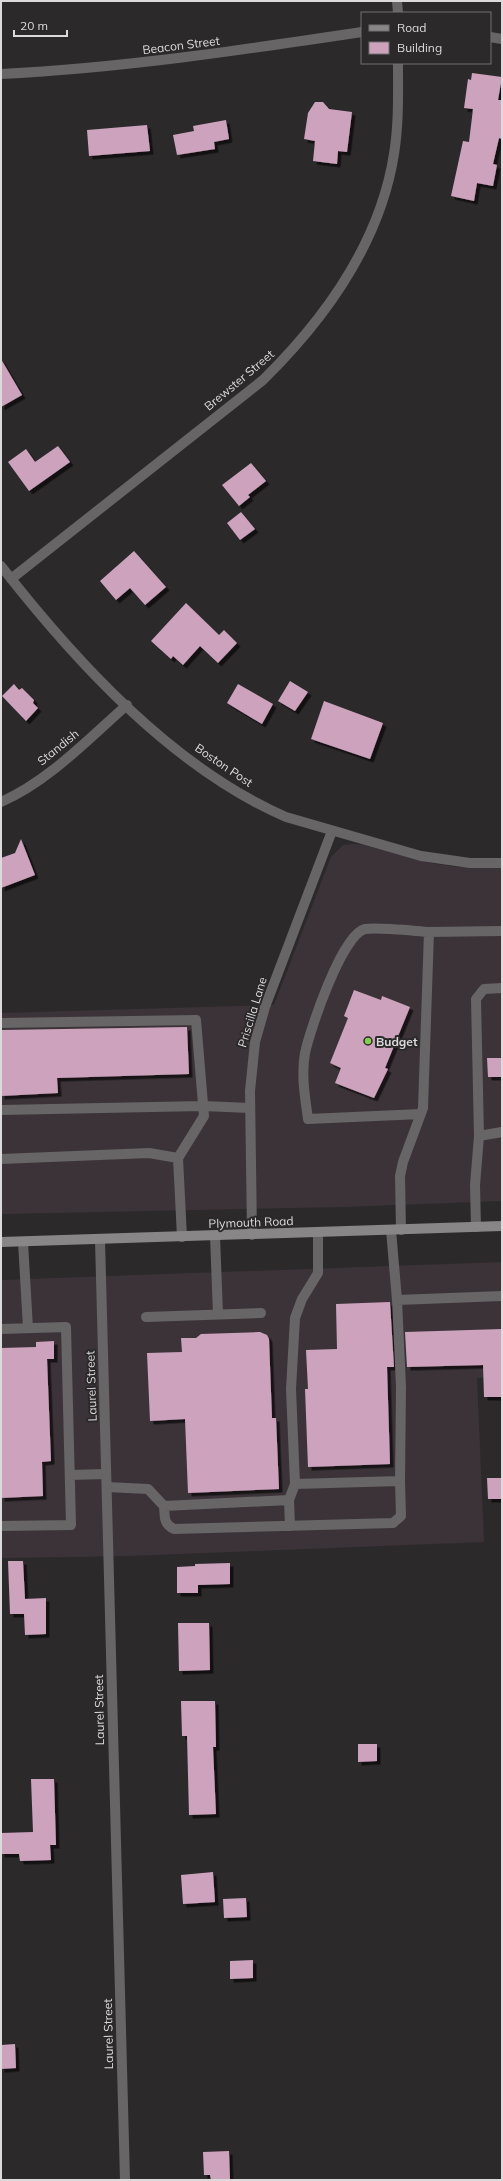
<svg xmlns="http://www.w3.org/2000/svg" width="503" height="2181" font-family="Mulish,sans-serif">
<defs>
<filter id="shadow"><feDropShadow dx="3.5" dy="3.5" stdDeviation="0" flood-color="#0009"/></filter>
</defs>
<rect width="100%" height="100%" fill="#2c292b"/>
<path fill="#3b3338" d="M353,844l11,1 66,18 27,4 45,1v333l-160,6 -341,7v-201l273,-8 57,-148 12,-12z
M502,1262v114l-25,2 7,164 -355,14 -128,2v-278z"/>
<path fill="#cda2bd" filter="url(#shadow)" d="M472,73l30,4 -4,23h4v39l-3,-1 -6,26 4,1 -4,21 -16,-3 -3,18 -23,-5 12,-55 6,1 4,-33 -9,-1 4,-29 3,1z
M315,102h8l6,7 23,3 -5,40 -9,-1 -1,13 -24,-3 2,-20 -11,-2 4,-26z
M226,120l3,19 -15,3 1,7 -38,6 -4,-20 21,-4 -1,-5z
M147,125l3,26 -61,5 -2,-26z
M1,359l21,36 -21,12z
M58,446l12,16 -41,29 -21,-29 18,-13 9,13z
M251,463l15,18 -18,14 2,2 -11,9 -17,-21z
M241,512l14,17 -15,11 -13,-17z
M134,551l32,36 -21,18 -15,-17 -14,12 -16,-19z
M186,603l33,32 5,-5 13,13 -19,20 -18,-17 -17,19 -10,-9 -2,3 -20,-18z
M290,681l18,11 -13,19 -17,-10z
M14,684l5,6 3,-2 12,12 -1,3 5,5 -12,13 -24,-25z
M238,684l35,20 -11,20 -35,-21z
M324,701l59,22 -13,36 -59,-20z
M21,839l14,36 -34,13v-30l14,-5z
M354,990l27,10 1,-4 28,11 -25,61 3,1 -14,29 -39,-15 6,-15 -11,-5 18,-45 -4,-2z
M187,1027l2,47 -132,4 1,15 -57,3v-66z
M487,1058h15v19h-14z
M390,1302l4,65h-7l3,97 -82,3 -3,-78h3l-2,-39 31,-1 -1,-45z
M502,1329v68h-18l-1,-32 -76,2 -2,-35z
M260,1332l7,3 2,4 3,79h4l3,71 -91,4 -3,-74 -35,2 -3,-68 35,-1 -1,-14h15l5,-4z
M54,1341v18h-7l4,102 -9,1 1,34 -42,2v-150l35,-1v-5z
M487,1478h15v21h-14z
M8,1561h15l2,38 21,-1v36l-21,1 -1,-21h-14z
M230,1563v21l-32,1v8h-21v-26l18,-1v-2z
M178,1623h31l1,47 -31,1z
M181,1701h34l1,46h-3l3,67 -27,1 -2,-79h-5z
M358,1744h19v17l-19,1z
M31,1779h23l2,66h-6l1,15 -31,1 -1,-7h-18v-21l32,-1z
M213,1872l2,30 -32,2 -2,-29z
M246,1898l1,19 -23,1 -1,-19z
M253,1960v18l-23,1v-18z
M15,2044l1,24 -15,1v-24z
M229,2151l1,29h-19l-1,-5h-6l-1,-23z"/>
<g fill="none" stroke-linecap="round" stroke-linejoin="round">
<path stroke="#676566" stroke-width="10" d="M1,1023l195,-3 8,96 -26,42 4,79
M1,1110l202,-4 47,2
M421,1114l-113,5c-3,-22 -7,-44 -3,-66 5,-23 37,-119 60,-124 12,-2 49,2 64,3
M479,1136l23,-4
M1,1159l148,-6 29,5
M476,1227l-1,-42 4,-49 -3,-137 8,-10 18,-1
M391,1230l6,70 105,-4
M401,1230l-1,-54 3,-14 20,-54 6,-176 73,-1
M215,1236l3,78
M23,1242l5,86
M146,1317l115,-4
M1,1329l65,-2 5,198 -70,1
M70,1475l36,-1
M295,1484l105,-3 1,-94 -4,-87
M107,1487l41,2 16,17 125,-6 6,-16 -4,-95 4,-71 7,-19 16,-26v-40
M289,1500l1,26
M164,1506c1,10 -1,18 10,23l219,-6 8,-7 -1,-35"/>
<path stroke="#676566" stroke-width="10" d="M397,1l1,12
M490,37l12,2
M1,74c121,-6 241,-24 361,-42
M1,566c75,96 172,202 285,251l135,39 49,7h32
M11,579l252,-199c63,-62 117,-137 131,-226 5,-31 4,-61 4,-91
M1,802c48,-21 87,-63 126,-97
M252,1235l-2,-144 5,-49 10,-35 67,-176
M100,1240l25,940"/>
<path stroke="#898688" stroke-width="10" d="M1,1242l501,-16"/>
</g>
<circle fill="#83d04e" stroke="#2c292b" stroke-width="1.5" cx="368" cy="1041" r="4"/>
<g text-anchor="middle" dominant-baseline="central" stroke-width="4" stroke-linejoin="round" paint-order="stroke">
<g font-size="12" fill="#dcdadb" stroke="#2c292b">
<text transform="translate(181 45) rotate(-7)">Beacon Street</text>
<text transform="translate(239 380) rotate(-40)">Brewster Street</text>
<text transform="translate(58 747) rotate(-39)">Standish</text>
<text transform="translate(224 765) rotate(34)">Boston Post</text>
<text transform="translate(252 1012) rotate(-73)">Priscilla Lane</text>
<text transform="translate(251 1222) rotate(-2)">Plymouth Road</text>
<text transform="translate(91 1386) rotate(-92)">Laurel Street</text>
<text transform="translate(99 1710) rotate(-91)">Laurel Street</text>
<text transform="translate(108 2034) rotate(-91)">Laurel Street</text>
</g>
<g font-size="12" font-weight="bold" fill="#dcdadb" stroke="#2c292b" text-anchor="start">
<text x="376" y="1041">Budget</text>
</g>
</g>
<rect width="503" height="2181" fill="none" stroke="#dcdadb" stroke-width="4"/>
<rect x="361" y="12" width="130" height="52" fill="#2c292b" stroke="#727071"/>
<rect x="369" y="25" width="20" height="6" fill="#898688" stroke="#727071"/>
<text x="397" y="32" font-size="12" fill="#dcdadb">Road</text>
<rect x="369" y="42" width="20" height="12" fill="#cda2bd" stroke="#727071"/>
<text x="397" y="52" font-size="12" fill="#dcdadb">Building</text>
<path d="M14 30v6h53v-6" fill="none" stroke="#dcdadb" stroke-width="2"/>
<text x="20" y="30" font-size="12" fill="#dcdadb" stroke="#2c292b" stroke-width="3" paint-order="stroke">20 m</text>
</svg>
